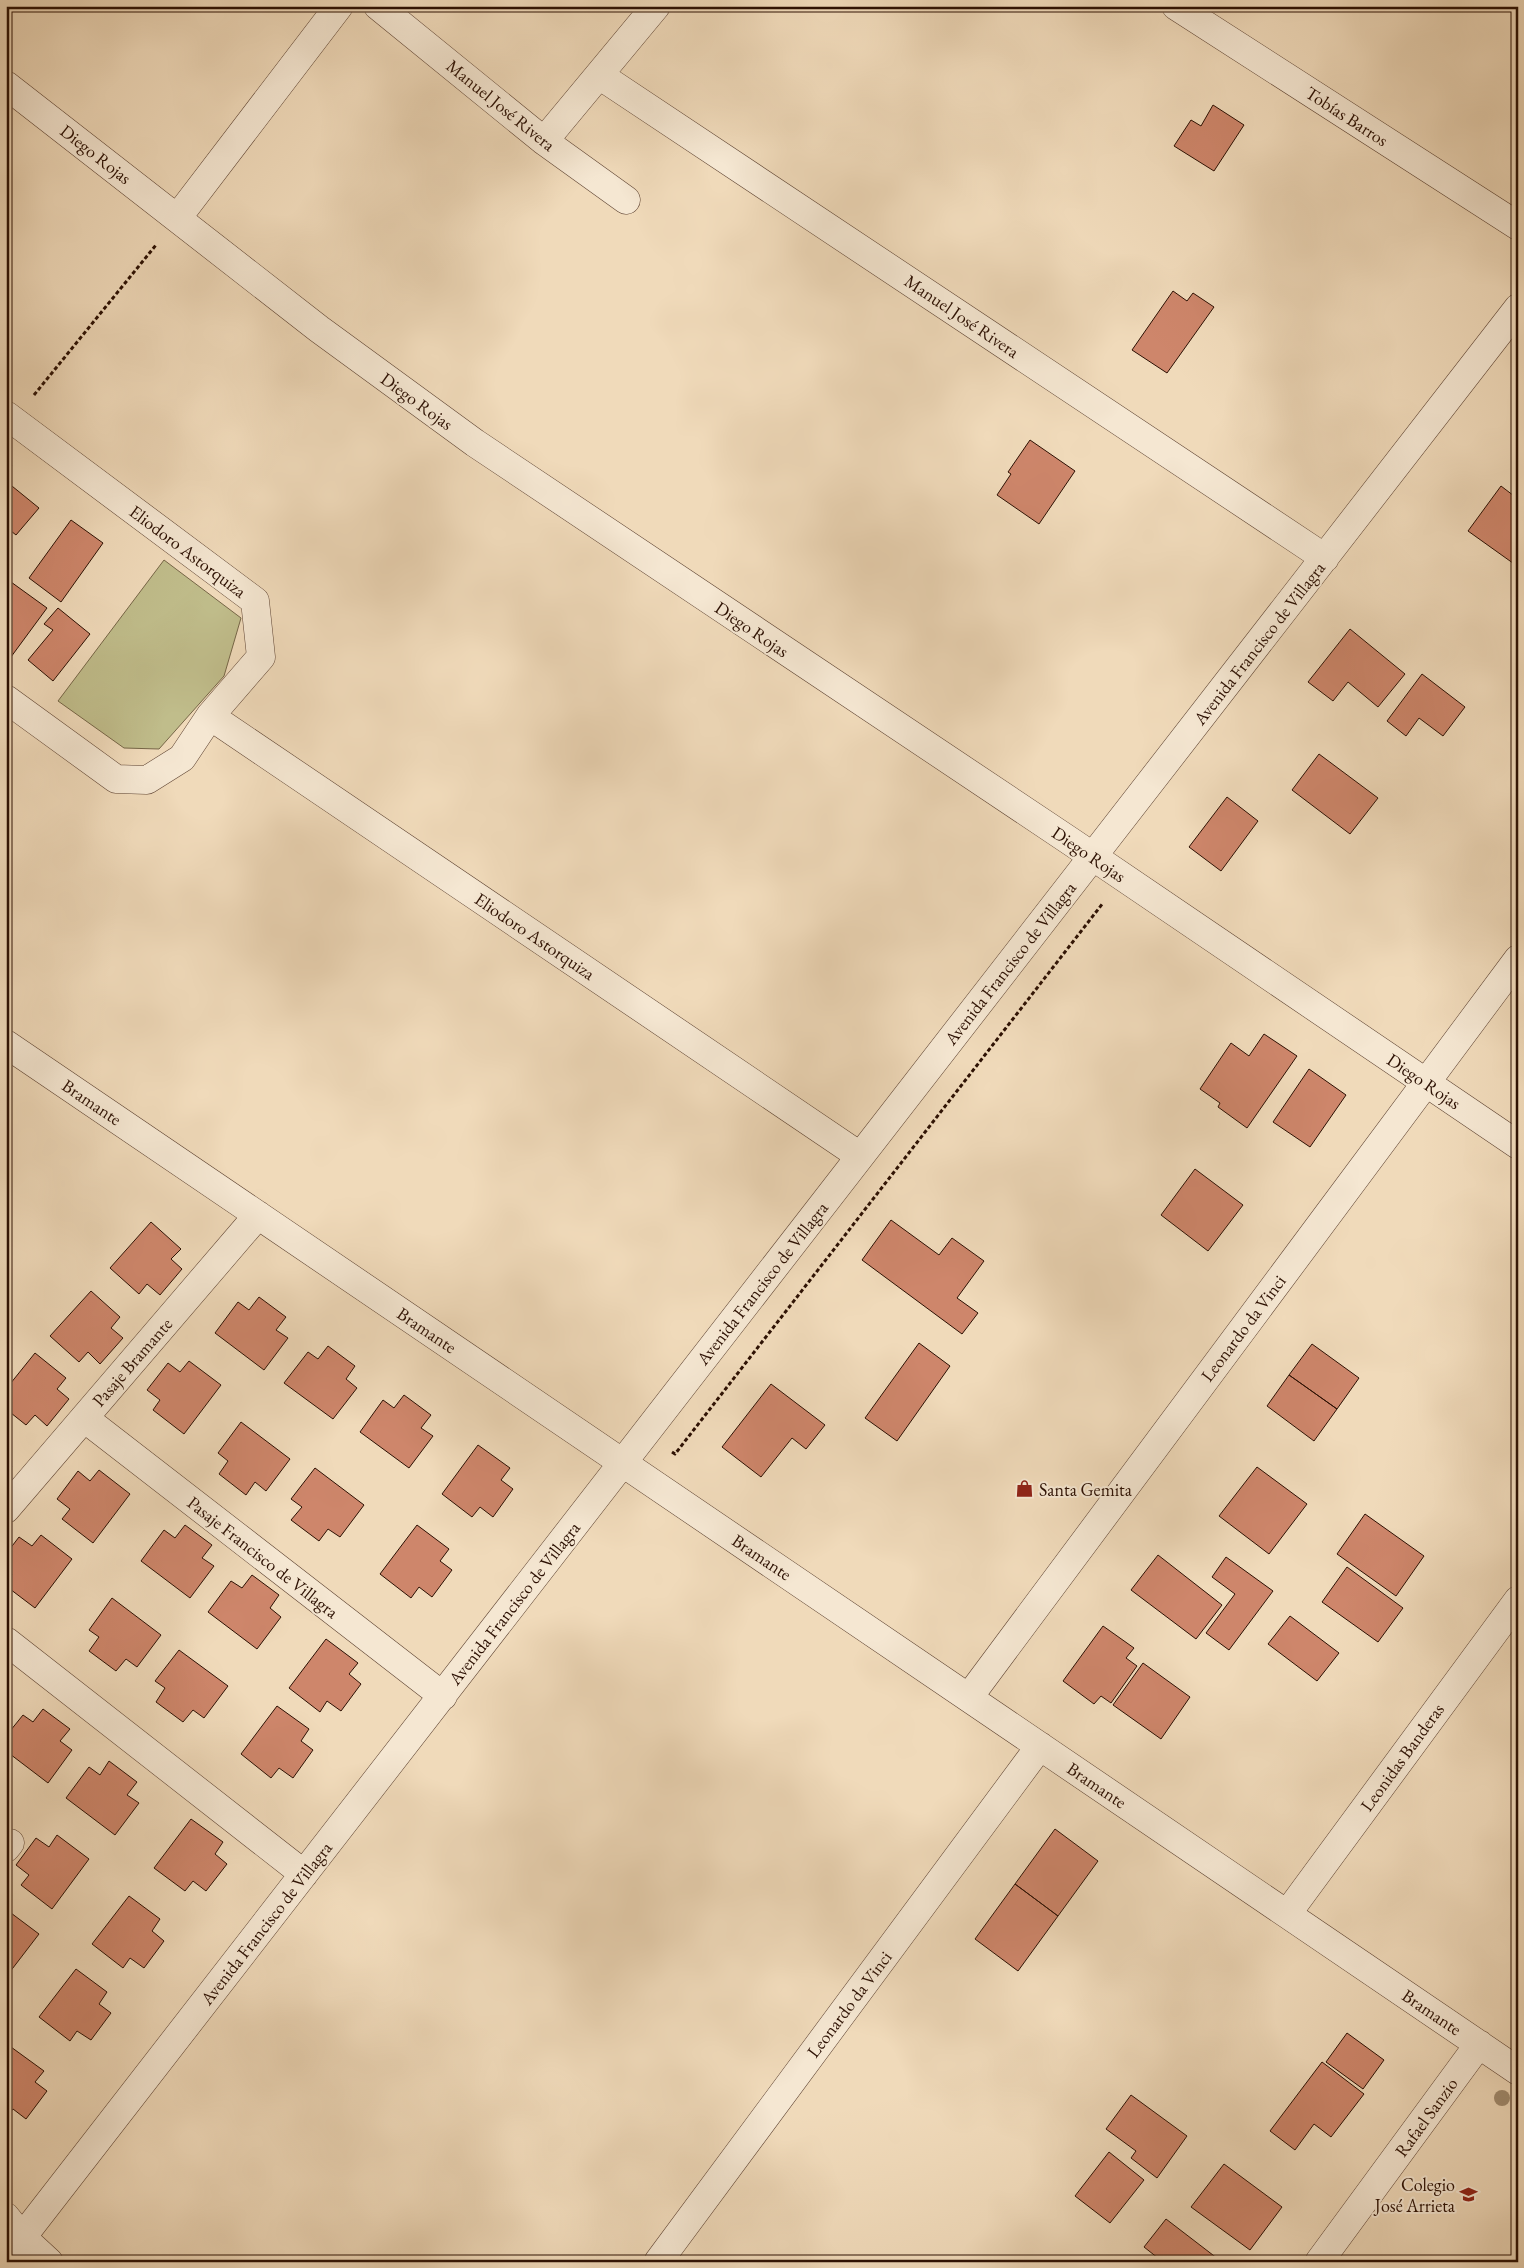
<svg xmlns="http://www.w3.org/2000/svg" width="1524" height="2268" font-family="'EB Garamond',serif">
<rect width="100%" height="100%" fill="#f0daba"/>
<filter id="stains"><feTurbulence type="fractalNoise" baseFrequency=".004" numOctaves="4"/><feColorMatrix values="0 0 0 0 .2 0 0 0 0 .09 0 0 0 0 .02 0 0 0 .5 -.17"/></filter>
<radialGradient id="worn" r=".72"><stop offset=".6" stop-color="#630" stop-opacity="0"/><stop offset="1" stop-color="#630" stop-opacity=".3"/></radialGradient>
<path fill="#c0bd8b" stroke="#766647" d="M164,560l77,58 -17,58 -65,73 -35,-1 -66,-47z"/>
<path fill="#ce866b" stroke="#2c1003" d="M1213,105l31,20 -30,46 -40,-25 17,-26 10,6z
M1173,291l14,10 6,-8 21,14 -47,66 -35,-23z
M1030,440l45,31 -36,53 -42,-29 14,-21 -3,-2z
M6,461l6,4 -6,7z
M7,482l32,26 -23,27 -10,-8z
M1501,486l17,13 -1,67 -49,-35z
M71,520l32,23 -42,59 -32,-24z
M11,582l36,26 -39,53 -2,-1v-71z
M58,608l32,26 -37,47 -25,-21 25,-30 -9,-6z
M1350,629l55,45 -27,33 -30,-25 -15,19 -25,-19z
M1422,674l43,33 -22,29 -24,-18 -13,18 -19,-15z
M1319,754l59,44 -28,36 -58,-44z
M1227,797l31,24 -37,50 -32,-24z
M1264,1034l33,22 -50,72 -29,-21 2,-4 -20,-14 31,-46 18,13z
M1309,1069l37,26 -36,52 -37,-25z
M1195,1169l48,36 -35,46 -47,-36z
M891,1220l48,35 13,-17 32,23 -27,37 21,15 -16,21 -100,-74z
M151,1222l30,27 -10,10 11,10 -22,26 -13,-11 -8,10 -29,-26z
M91,1291l29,26 -9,11 12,10 -23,26 -12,-12 -9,10 -29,-26z
M259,1297l27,20 -10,13 12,8 -24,32 -49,-37 23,-31 11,8z
M919,1343l31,23 -53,75 -32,-23z
M1312,1344l47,34 -22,31 -48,-34z
M328,1346l27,20 -9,13 11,9 -24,31 -49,-36 24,-31 10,7z
M35,1353l31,25 -9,11 12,10 -22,27 -12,-11 -9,10 -20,-16v-20z
M189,1361l32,24 -37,49 -31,-24 7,-10 -13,-10 21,-27 12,9z
M1289,1375l48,34 -23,32 -47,-35z
M771,1384l54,41 -19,24 -14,-11 -31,39 -39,-30z
M404,1395l27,20 -10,13 12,8 -24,32 -49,-36 23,-32 11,8z
M241,1422l49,37 -24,32 -11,-9 -9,13 -27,-21 9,-13 -10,-8z
M478,1445l32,23 -9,12 12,9 -20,28 -13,-10 -8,10 -30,-23z
M6,1461l6,5 -6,7z
M1257,1467l50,37 -38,50 -50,-38z
M315,1468l49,37 -24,32 -12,-8 -9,12 -28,-21 11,-13 -11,-8z
M99,1470l31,24 -37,49 -31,-24 8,-10 -13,-10 21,-28 12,10z
M1365,1514l59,42 -28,40 -59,-42z
M185,1525l27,20 -10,13 12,8 -24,32 -49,-37 23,-31 11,8z
M417,1525l32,24 -9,12 12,9 -20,27 -13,-10 -8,11 -31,-24z
M41,1535l31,24 -37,49 -29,-22v-4l6,-8 -6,-4v-16l13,-17 13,9z
M1158,1555l64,50 -26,34 -65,-49z
M1226,1557l47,34 -44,59 -23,-17 29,-39 -23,-17z
M1347,1567l56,41 -25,34 -56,-40z
M252,1575l27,20 -9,13 11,9 -24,32 -49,-37 23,-31 11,7z
M112,1598l49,37 -24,32 -11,-8 -10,12 -27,-20 10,-14 -10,-7z
M1290,1616l49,37 -22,28 -49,-37z
M1103,1626l31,22 -8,10 11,8 -26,37 -10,-7 -7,8 -31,-23z
M326,1639l32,24 -9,11 12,10 -20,27 -14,-10 -7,11 -31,-24z
M179,1650l49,36 -24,32 -11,-8 -10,12 -27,-20 9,-14 -10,-7z
M1143,1663l47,34 -29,42 -48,-34z
M277,1706l32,23 -8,12 12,9 -20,28 -14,-10 -8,10 -30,-24z
M43,1709l27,20 -10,12 12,9 -24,33 -42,-32v-15l17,-21 10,7z
M109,1761l28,21 -10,13 12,8 -24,32 -49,-37 23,-31 11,8z
M191,1819l32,23 -8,12 12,10 -21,27 -13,-10 -8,10 -31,-23z
M1055,1829l43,32 -40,55 -43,-32z
M57,1835l32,24 -37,50 -31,-24 8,-10 -13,-10 20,-27 13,9z
M1015,1884l43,32 -40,55 -43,-32z
M129,1896l31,23 -8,12 12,10 -20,27 -14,-10 -7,10 -31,-24z
M7,1910l32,24 -33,43v-65z
M76,1969l31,23 -8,12 12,9 -20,27 -14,-9 -7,10 -31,-24z
M1347,2033l37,27 -21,29 -37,-27z
M11,2047l33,24 -9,11 12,9 -21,28 -13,-10 -7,9v-64z
M1322,2062l42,32 -33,43 -17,-13 -19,26 -25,-19z
M1131,2095l56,41 -30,42 -26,-20 5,-7 -30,-22z
M1109,2152l35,28 -34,43 -35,-27z
M1224,2164l58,43 -32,43 -59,-43z
M1166,2219l56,43h-59l-19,-15z"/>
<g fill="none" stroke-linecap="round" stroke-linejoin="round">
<defs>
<path id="minor" d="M378,6l166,135 82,59
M1176,6l342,220
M599,75l726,483
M6,85l313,244 156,114 598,400 445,302
M544,141l112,-135
M178,217l161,-211
M6,415l249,186 6,56 -51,59 -28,42 -35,22 -31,-1 -110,-80
M210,716l650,440
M6,1044l1512,1027
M84,1418l359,278
M6,1509l252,-294
M6,1641l298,233
M969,1697l549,-738
M6,1848l4,-5
M1287,1914l231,-314
M6,2217l17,21 26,24
M6,2258l1512,-1950
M658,2262l382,-516
M1319,2262l160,-218"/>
</defs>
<use href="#minor" stroke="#5d4231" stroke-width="29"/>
<path stroke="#2c1003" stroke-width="3" stroke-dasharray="4 2.5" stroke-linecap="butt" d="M34,395l122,-150
M672,1452l3,2 428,-551"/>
<use href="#minor" stroke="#f5e7d2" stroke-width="28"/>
</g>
<circle fill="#a18c70" cx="1502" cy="2098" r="8"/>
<defs>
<symbol id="shop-bare" viewBox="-9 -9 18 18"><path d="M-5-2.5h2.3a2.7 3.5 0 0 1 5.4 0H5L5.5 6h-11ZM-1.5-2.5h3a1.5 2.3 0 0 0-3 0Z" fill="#8f2418" stroke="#f5e7d2" stroke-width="2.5" paint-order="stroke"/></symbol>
<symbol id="school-bare" viewBox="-9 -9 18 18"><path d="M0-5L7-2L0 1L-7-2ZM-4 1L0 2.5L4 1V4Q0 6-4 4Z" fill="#8f2418" stroke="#f5e7d2" stroke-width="2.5" paint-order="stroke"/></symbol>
</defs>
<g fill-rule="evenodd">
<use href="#shop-bare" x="1012" y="1476" width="25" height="25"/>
<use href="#school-bare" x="1456" y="2182" width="25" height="25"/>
</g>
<g text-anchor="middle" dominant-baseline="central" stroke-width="4" stroke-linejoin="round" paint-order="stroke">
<g font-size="18" fill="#2c1003" stroke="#f5e7d2">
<text transform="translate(501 105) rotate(39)">Manuel José Rivera</text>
<text transform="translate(1347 116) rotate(33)">Tobías Barros</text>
<text transform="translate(96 154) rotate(38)">Diego Rojas</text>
<text transform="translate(962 316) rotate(34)">Manuel José Rivera</text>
<text transform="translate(417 401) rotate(36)">Diego Rojas</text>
<text transform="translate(188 551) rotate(37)">Eliodoro Astorquiza</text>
<text transform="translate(752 629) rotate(34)">Diego Rojas</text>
<text transform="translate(1259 643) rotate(-52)">Avenida Francisco de Villagra</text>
<text transform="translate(1089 854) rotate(34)">Diego Rojas</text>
<text transform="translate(535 936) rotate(34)">Eliodoro Astorquiza</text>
<text transform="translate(1010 963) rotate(-52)">Avenida Francisco de Villagra</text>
<text transform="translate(1424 1081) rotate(34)">Diego Rojas</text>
<text transform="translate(92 1102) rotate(34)">Bramante</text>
<text transform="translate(762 1283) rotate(-52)">Avenida Francisco de Villagra</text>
<text transform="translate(1243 1328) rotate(-53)">Leonardo da Vinci</text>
<text transform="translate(427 1330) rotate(34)">Bramante</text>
<text transform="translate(132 1362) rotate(-49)">Pasaje Bramante</text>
<text transform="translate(263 1557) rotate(38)">Pasaje Francisco de Villagra</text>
<text transform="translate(762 1557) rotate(34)">Bramante</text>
<text transform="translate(514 1603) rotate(-52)">Avenida Francisco de Villagra</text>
<text transform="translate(1402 1757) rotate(-54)">Leonidas Banderas</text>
<text transform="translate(1097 1785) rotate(34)">Bramante</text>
<text transform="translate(266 1923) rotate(-52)">Avenida Francisco de Villagra</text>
<text transform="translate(849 2004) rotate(-53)">Leonardo da Vinci</text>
<text transform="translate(1432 2012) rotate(34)">Bramante</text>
<text transform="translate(1426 2117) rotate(-54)">Rafael Sanzio</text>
</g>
<g font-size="18" fill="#2c1003" stroke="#f5e7d2" text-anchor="start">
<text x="1039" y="1489">Santa Gemita</text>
<text x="1455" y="2184" text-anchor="end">Colegio<tspan x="1455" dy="21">José Arrieta</tspan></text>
</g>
</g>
<rect width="1524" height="2268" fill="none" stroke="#f0daba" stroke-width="25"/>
<rect x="8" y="8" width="1509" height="2253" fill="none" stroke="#2c1003" stroke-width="2.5"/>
<rect x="12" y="12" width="1499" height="2243" fill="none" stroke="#2c1003"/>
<rect width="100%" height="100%" filter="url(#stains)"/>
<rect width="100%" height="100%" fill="url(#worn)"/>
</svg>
